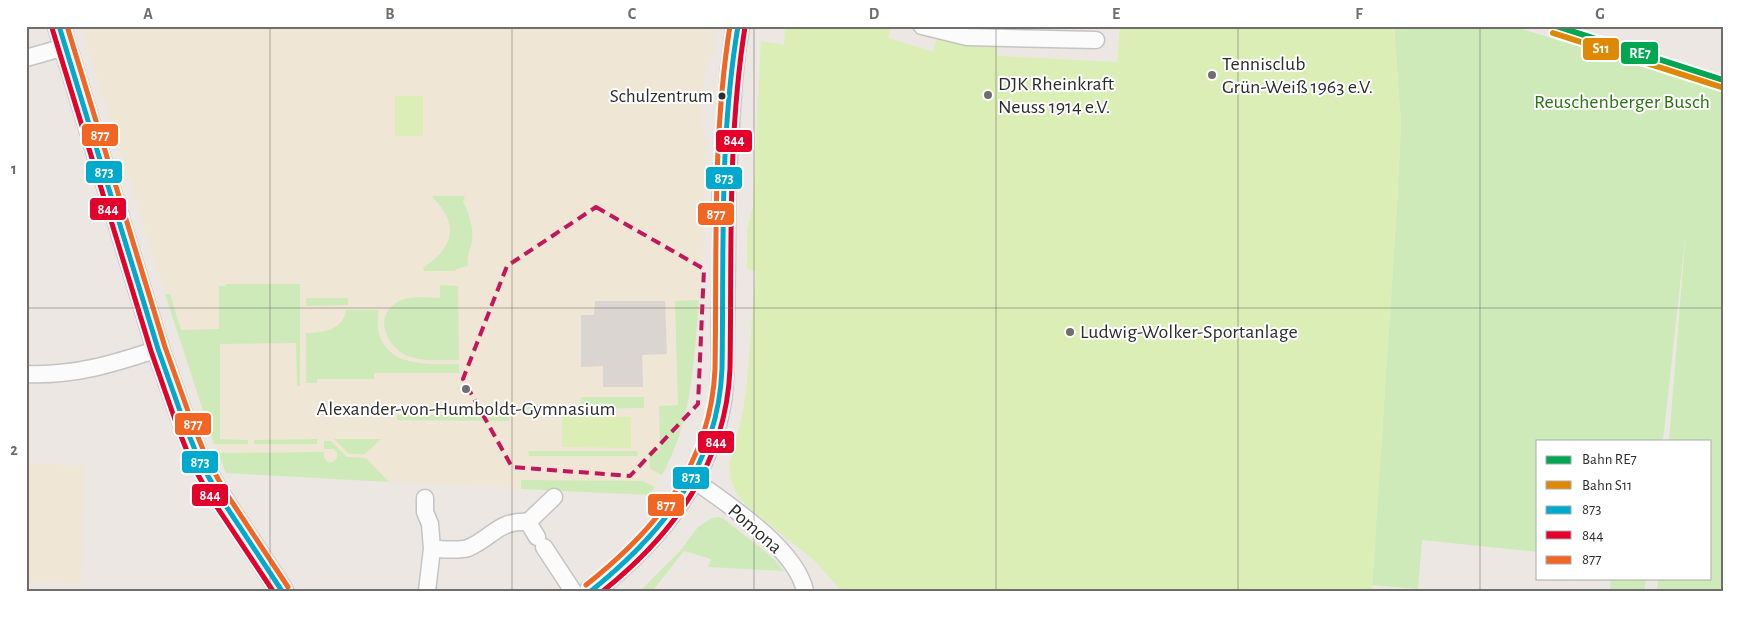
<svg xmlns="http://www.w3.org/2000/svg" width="1749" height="617" font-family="'Alegreya Sans',sans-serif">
<rect width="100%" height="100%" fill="#ece7e2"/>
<path fill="#f0e6d6" d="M81,26h632l1,27 -10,20 -2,51 4,16 -3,65 2,28 -12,138 -3,26 -8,32 -14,34 -18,32 -424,-22 -16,-38 -15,-47z
M26,463l60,3 -5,118 -55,-2z"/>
<path fill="#ceeab8" d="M1394,26h118l211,64v501h-66l1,-13h52v-137h-41l17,-211 -23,211h-125v111l-116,-12 -4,49 -46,-4 25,-379 4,-82z
M433,196h32l-2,6c6,11 11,27 9,40 -2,9 -6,14 -4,24l-12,3 -1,2h-31l-1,-3c31,-21 37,-44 9,-71z
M226,284h74v102h-3l-1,-43 -76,1v95l28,1v4h-34l-49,-150h5l11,36 38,-1v-43h7z
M440,285l18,1 1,74c-17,0 -35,2 -51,-4 -21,-8 -36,-40 -10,-54 11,-7 29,-4 42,-4z
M306,298h42v7l-42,1z
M699,300c-5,61 -7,121 -37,175l-12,-6 -1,-19h11l-1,-44 19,-1 -3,-104z
M346,310h32c0,7 -1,16 1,24 10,34 52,30 80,30v9h-85v6h-57v4h-11v-50c17,0 37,-3 40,-23z
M581,397h63v11l-63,1z
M492,404h8v3h23v-3h35v5l-48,1 -1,11 -112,-1v-5h95z
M317,439v5h-63v-4z
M334,439h47l-16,15h-16z
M324,441h7l16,16 19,1 23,24 -163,-9 -8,-20 106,-1v6l4,4h5l4,-4v-5l-3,-4h-10z
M528,451h109l1,5h-109z
M521,480l122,1 12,6 -5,8 -129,-6z
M719,517l5,2 49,39 11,13 -76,-4 3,-8 -27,-8 -30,38 -3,2h-11l40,-40 18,-24 14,-9z
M1611,578h35l-2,13h-34z"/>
<path fill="#dbeeb5" d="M785,26h106l-3,12 45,14 4,-14 14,3 47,3 -1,12 120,6 3,-36h274l7,98 -4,82 -25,385h-533v-3l-24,-27 -68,-55 -9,-10 -7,-16 -2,-14 12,-46 5,-26 10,-123 -9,-2v-38l6,-26 8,-164 23,4z
M395,96h28v40h-28z
M562,416l69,1v31l-69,-1z"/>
<path fill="#dad5d1" d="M595,301h70l2,53 -25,1 1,32h-40v-21l-22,1v-52h13z"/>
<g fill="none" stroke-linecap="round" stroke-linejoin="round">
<defs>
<path id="minor" d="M922,26l45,11 129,3
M26,58l39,-11
M26,374c48,2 87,-10 132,-25
M691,478c35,25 105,70 114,113
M425,498v14l5,12 2,25c10,0 28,2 36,-1 24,-10 30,-28 60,-26l9,15
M528,522l26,-25
M544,547l29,44
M427,591l5,-42"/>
<path id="secondary" d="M59,26l99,323 28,79 14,34 20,35 62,94
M591,591c58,-44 106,-100 125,-171 9,-33 6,-69 7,-102 1,-37 1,-74 1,-110 -1,-22 2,-43 3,-65 2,-39 4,-78 11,-117"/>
</defs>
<use href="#minor" stroke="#c5c4c4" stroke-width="19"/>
<use href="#secondary" stroke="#c5c4c4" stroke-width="25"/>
<use href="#minor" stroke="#fcfbfb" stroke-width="16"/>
<use href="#secondary" stroke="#fcfbfb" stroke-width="22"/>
<defs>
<path id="bus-1" d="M59,26l99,323 28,79 14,34 20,35 62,94
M591,591c72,-58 127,-126 131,-222 2,-114 -3,-230 16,-343"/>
<path id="bus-2" d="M52,28l99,323 28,80 14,35 20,35 60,90
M603,591c71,-57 123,-128 127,-222 2,-113 -3,-229 15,-342"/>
<path id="bus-3" d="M67,26l98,321 28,78 14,34 19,34 62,94
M586,585c71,-56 125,-122 129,-216 2,-114 -3,-230 15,-343"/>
</defs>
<use href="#bus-1" stroke="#fff" stroke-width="9"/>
<use href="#bus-2" stroke="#fff" stroke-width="9"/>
<use href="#bus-3" stroke="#fff" stroke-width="9"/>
<use href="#bus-1" stroke="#00a9ce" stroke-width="5"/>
<use href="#bus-2" stroke="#e4002b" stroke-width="5"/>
<use href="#bus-3" stroke="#f26522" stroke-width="5"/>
<defs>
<path id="rail-1" d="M1556,26l167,54"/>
<path id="rail-2" d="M1553,33l168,54"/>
</defs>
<use href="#rail-1" stroke="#fff" stroke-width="10"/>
<use href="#rail-2" stroke="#fff" stroke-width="10"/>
<use href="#rail-1" stroke="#00a651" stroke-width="6"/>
<use href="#rail-2" stroke="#df8804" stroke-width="6"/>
</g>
<path fill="none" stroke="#c2185b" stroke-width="4" stroke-dasharray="10 6" stroke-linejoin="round" d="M596,207l108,62 -6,135 -68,72 -118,-9 -49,-88 44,-113z"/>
<path fill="none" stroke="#706e6c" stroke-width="1" stroke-opacity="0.55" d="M270,26v565M512,26v565M754,26v565M996,26v565M1238,26v565M1480,26v565M26,308h1697"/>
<g fill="#706e6c" stroke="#fff" stroke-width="2">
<circle cx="1212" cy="75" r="5"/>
<circle cx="988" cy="95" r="5"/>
<circle cx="1070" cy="332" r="5"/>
<circle cx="466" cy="389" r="5"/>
</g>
<circle fill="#2d2d2d" stroke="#fff" stroke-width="2" cx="722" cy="96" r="4.5"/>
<g text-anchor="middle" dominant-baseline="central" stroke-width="4" stroke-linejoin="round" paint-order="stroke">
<g font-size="19" fill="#2d2d2d" stroke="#fff" text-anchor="end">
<text x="713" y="96">Schulzentrum</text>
</g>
<g font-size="20" fill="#2d2d2d" stroke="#fff" text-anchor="start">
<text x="1222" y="64">Tennisclub<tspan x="1222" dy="23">Grün-Weiß 1963 e.V.</tspan></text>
<text x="998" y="84">DJK Rheinkraft<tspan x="998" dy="23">Neuss 1914 e.V.</tspan></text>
<text x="1080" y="332">Ludwig-Wolker-Sportanlage</text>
<text x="466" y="409" text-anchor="middle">Alexander-von-Humboldt-Gymnasium</text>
</g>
<g font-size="20" fill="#2a7413" stroke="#fff">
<text x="1622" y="102">Reuschenberger Busch</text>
</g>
<g font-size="20" fill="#2d2d2d" stroke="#fff">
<text transform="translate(755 529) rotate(41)">Pomona</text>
</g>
</g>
<g stroke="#fff" stroke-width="2">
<rect x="1582" y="37" width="38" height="24" rx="5" fill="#df8804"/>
<rect x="1620" y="41" width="39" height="24" rx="5" fill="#00a651"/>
<rect x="81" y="123" width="38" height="24" rx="5" fill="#f26522"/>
<rect x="715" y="129" width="38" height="24" rx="5" fill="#e4002b"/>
<rect x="85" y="160" width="38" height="24" rx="5" fill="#00a9ce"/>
<rect x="705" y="166" width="38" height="24" rx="5" fill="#00a9ce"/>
<rect x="89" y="197" width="38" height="24" rx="5" fill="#e4002b"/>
<rect x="697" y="202" width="38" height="24" rx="5" fill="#f26522"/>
<rect x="174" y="412" width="38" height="24" rx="5" fill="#f26522"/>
<rect x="697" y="430" width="38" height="24" rx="5" fill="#e4002b"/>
<rect x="181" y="450" width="38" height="24" rx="5" fill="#00a9ce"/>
<rect x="672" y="466" width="38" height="24" rx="5" fill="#00a9ce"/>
<rect x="191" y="483" width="38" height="24" rx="5" fill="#e4002b"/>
<rect x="647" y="493" width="38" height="24" rx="5" fill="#f26522"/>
</g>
<g font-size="14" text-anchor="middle" font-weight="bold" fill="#fff">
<text x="1601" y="53">S11</text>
<text x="1640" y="58">RE7</text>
<text x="100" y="140">877</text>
<text x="734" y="145">844</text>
<text x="104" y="177">873</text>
<text x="724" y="183">873</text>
<text x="108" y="214">844</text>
<text x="716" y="219">877</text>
<text x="193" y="429">877</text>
<text x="716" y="447">844</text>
<text x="200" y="467">873</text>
<text x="691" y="482">873</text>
<text x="210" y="500">844</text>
<text x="666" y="510">877</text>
</g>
<rect width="1749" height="617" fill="none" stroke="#ffffff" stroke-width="55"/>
<rect x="1536" y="440" width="175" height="140" fill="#ffffff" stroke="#ababab"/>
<rect x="1546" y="456" width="25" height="8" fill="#00a651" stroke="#ababab"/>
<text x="1582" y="464" font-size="15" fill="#2d2d2d">Bahn RE7</text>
<rect x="1546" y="481" width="25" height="8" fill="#df8804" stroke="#ababab"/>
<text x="1582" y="490" font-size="15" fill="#2d2d2d">Bahn S11</text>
<rect x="1546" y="506" width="25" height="8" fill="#00a9ce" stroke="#ababab"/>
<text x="1582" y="514" font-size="15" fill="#2d2d2d">873</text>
<rect x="1546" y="531" width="25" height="8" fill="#e4002b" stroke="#ababab"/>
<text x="1582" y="540" font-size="15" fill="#2d2d2d">844</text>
<rect x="1546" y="556" width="25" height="8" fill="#f26522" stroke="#ababab"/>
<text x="1582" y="564" font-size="15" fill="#2d2d2d">877</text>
<rect x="28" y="28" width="1694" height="562" fill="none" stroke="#706e6c" stroke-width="2"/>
<g font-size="16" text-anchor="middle" font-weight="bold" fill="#706e6c">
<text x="148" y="19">A</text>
<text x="390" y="19">B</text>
<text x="632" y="19">C</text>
<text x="874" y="19">D</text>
<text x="1116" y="19">E</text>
<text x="1359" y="19">F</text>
<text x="1600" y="19">G</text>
<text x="14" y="174">1</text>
<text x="14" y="455">2</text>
</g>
</svg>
